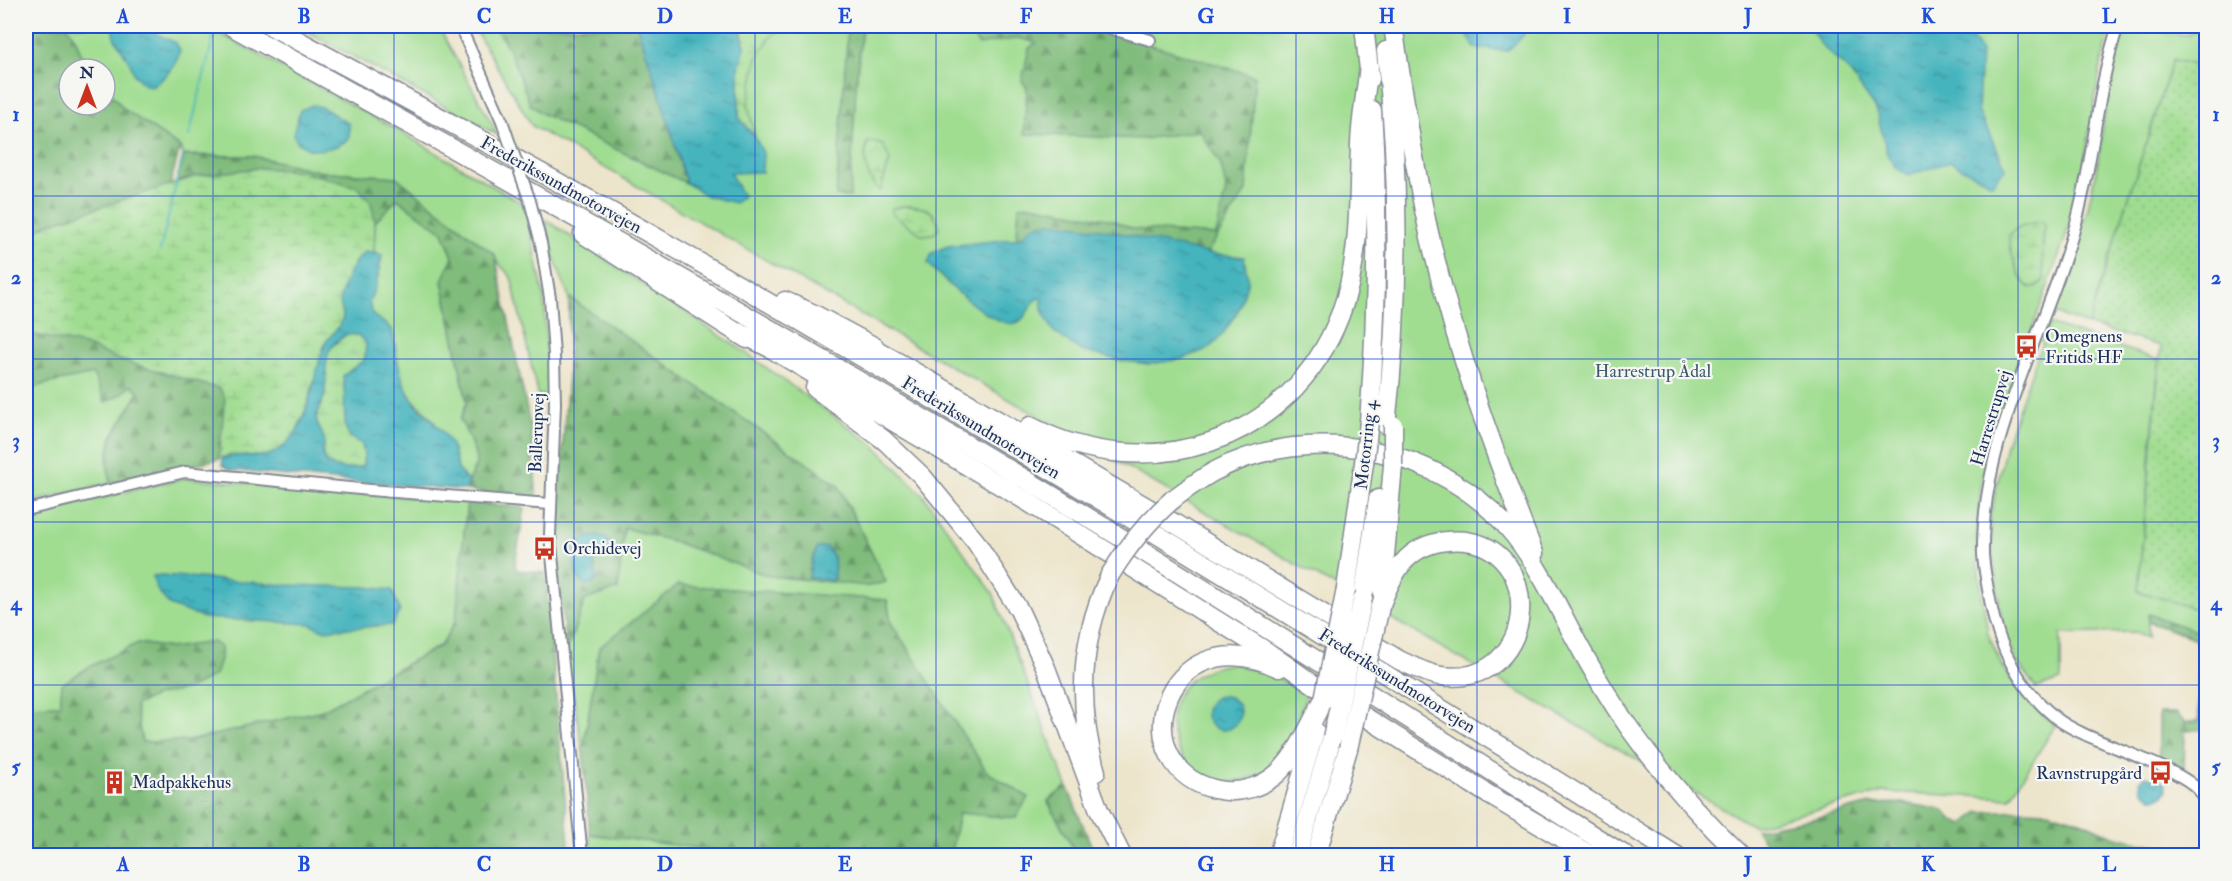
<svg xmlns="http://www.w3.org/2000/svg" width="2232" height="881" font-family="'IM FELL Double Pica',serif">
<defs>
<pattern id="forest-firs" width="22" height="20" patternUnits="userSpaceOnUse" patternTransform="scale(1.5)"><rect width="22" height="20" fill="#80bc7b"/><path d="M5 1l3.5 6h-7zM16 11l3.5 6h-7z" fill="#689968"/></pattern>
<pattern id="wetland-marsh" width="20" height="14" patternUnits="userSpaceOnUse" patternTransform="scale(1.5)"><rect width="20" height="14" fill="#a0dd91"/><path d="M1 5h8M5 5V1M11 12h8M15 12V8" fill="none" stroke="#89be7f"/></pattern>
<pattern id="garden-dots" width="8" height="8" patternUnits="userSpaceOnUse" patternTransform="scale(1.5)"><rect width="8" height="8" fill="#a0dd91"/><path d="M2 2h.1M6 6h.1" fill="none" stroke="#89be7f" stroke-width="1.8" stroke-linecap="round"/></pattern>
<pattern id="water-ripples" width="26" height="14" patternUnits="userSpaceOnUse" patternTransform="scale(1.5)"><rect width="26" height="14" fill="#45b4bd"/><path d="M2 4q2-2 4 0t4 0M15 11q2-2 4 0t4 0" fill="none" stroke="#39939d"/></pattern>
</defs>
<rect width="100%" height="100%" fill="#f6f6f2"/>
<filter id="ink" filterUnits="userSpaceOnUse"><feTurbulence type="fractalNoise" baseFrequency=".0167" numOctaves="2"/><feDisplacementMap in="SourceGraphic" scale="12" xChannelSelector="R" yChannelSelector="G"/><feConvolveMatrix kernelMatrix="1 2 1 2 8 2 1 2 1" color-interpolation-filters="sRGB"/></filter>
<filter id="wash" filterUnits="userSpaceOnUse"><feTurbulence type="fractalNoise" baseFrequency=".008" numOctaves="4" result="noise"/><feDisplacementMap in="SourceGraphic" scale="24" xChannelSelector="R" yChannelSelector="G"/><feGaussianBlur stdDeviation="1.35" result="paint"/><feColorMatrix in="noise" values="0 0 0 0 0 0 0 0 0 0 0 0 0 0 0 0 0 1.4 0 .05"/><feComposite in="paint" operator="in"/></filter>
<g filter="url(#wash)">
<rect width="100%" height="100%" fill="#ede5cb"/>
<path fill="#a0dd91" stroke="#5e8678" stroke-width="1.5" d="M66,26h140l190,103 129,76 19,91 5,100 -11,-1 -27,-118 -16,-18 -99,-82 -78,-6 -65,-15 -70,-1 -3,-8 -56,-38 -19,-22v-18h-16c-11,-13 -8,-28 -23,-43z
M297,26h141l60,109z
M473,26h1640l-8,21 -6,28 -15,90 -12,54 -82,226 -9,41 -5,67 12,81 14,32 21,29 32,31 -45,72 -126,-6 -131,34 -1221,-700z
M2132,26l49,9 25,-5v39l-33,-9 -85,265 -34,-12 1,-10 33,-95 10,-47 10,-70 14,-53z
M397,198l46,34 10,25 -11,24 25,121 -7,18 8,12 9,30 -9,19c-18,-15 -20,-43 -35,-61 -10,-12 -23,-20 -29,-36 -7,-17 -8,-37 -12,-55l-20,-15 -3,-12 7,-17 6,-30 -8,-3 1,-30z
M546,220l193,128 135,97 49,50 70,98 74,193 -19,16 29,53h-127l9,-42 57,5 12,-21 -41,-24 -96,-150 -4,-23 -288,48 -16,103 -17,-99 19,-52 33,-11 6,-61 244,58 18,-4 -48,-97 -269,-188 -19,-49z
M2049,324l110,36 -21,231 68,21v98l-1,-76 -57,-12v15l-13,-5 -74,2v46l-25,8 -20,-27 -13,-33 -10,-72 -3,-38 16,-74z
M93,374l27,21 11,-10 9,7 -28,45 -5,26 4,20 -85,20v-113l18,-6z
M185,478l282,24 -11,118 -15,25 -118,65 -135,31 -46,1 -7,-37 23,-10 31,-6 -6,-42 -13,1 -32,-5 -78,62 -34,1v-191z
M1234,664l39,10 33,21c-13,42 -27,87 -79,87 -11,0 -26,-3 -34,-11 -7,-6 -11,-15 -15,-23 -21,-45 10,-81 56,-84z
M590,834l169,21h-168z"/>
<path fill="url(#forest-firs)" stroke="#4e766c" stroke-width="1.5" d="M26,26h40c15,15 12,30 23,43h-20v36h36v-18l19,22 56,38 -10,38 -122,39 -22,13z
M493,26h144l23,68 26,89 -143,-69 -13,-10 -22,-57z
M848,26h14l-6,60 -6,111 -14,-1z
M958,26h131l166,50 -9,115 -42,67 -188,-10 3,-42 12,-1 81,15 21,9 83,6 10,-46 -5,-24 -21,-34 -58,8 -118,-5 3,-46 -5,-7 7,-33 7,-5 -17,-5 -40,7 -14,-17z
M184,156h69l65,15 78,6 99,78 36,175 6,70 -70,-10c1,-9 9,-21 9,-28 0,-10 -11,-34 -16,-42l7,-18 -25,-122 11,-23 -10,-25 -46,-33 -22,23 -4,-19 -70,-32 -42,-3 -62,8 -21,6z
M569,297l269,188 48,97 -18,4 -99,-10 -97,-35 -48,-13 -6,61 -33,11 -19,52 -10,-118 12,-158z
M26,333l59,12 35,15 100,29 5,9 -6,61 -108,24 -4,-20 5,-26 27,-45 -8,-7 -11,10 -15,7 -12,-28 -48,10 -19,6z
M467,502l58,6 -10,55 1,7 29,3 25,282h-544v-149l34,-1 2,-21 27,-17 49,-24 32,5 43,-6 7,5 1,9 -6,19 -26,14 -31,6 -23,10 7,37 46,-1 135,-31 119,-65 14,-25z
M678,585l209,15 4,23 96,149 41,25 -12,21 -57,-5 -9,43h-191l-169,-22 -7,-83 16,-103z
M2148,614l57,20 1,95 -21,2 -1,43 -25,-12v-49h17l9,9h14l-2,-83 -49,-17z
M1067,786l28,69h-18l-29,-54z
M1904,803l40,7 10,11 9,4 16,-13 45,-2 24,1 35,11 30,14 29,7 51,9 3,3h-422l-18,-26 52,-9 62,-16z"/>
<path fill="url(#wetland-marsh)" stroke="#5e8678" stroke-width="1.5" d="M744,26h45l-16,8 -16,23 -9,48 7,32 -16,-19v-51l6,-20 -4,-16z
M873,142l10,3 7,15 -10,31c-14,-12 -17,-31 -13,-48z
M259,168l42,3 57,16 13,16 4,19 -1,30h-8l-26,49 3,16 -7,15 -10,10 -21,69 -11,26 -16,14 -13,6 -36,-2 -10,4 6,-61 -5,-9 -100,-29 -35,-15 -59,-12v-96l22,-13 149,-48z
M904,206c17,0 33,2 35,22l-5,6 -12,1 -31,-22 2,-5z
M2042,222l3,5c-3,14 -3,27 -2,42 0,3 1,6 1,9 0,2 -4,7 -5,8 -19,12 -30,-39 -30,-50 8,-11 20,-13 33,-14z
M347,334l11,1 8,7 -1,17 -22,17 6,59 13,9 2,9 -1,13c-14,5 -32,4 -41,-9l2,-12 -8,-27 9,-24v-31l5,-15z"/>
<path fill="url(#garden-dots)" stroke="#5e8678" stroke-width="1.5" d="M2173,59l33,10v543l-68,-21 23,-245 -73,-21z"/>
<path fill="url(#water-ripples)" stroke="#30728e" stroke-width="1.5" fill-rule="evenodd" d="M119,26h22l35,17 4,7c-3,15 -15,29 -29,36l-8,-2 -9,-10 -4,-11 -16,-26v-7z
M637,26h107l-3,5 4,16 -6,20v51l16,19 8,16 -1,19 -32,1 13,23 -8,7 -28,-7 -21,-13 -26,-89z
M1462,26h67l-8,12 -14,13 -32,-3z
M1809,26h115l46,9 11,16 -3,60 28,57 -14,16 -42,-22 -42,13 -13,-8 -8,-14 -11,-44 -27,-38 -28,-26z
M313,105l9,2 27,17v14c-10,11 -38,17 -51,5 -2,-3 -3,-6 -5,-9l7,-24z
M1050,222l56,8 105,24 33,3 4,24 -9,28 -14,22 -15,17 -28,11 -33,5 -26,-3 -42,-10 -27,-19 -12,-22v-11l-4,-1c-9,5 -10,20 -20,24 -21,11 -77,-44 -90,-59l4,-10 16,-7 72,-8 13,-12z
M366,252l16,3 -6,30 -7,17 3,12 20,15c5,26 7,57 26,78 11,11 23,20 31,34 9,15 3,27 19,40l-1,9 -126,-9 -111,-11 -8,-5 1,-7c17,-7 36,4 54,-7 35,-21 33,-72 48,-107 4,-9 16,-15 18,-27 1,-5 -4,-12 -3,-18 3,-14 13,-41 26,-47zM347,334l11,1 8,8 -1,16 -22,17c4,15 -2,49 6,59 3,4 9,7 13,9l2,9 -1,13c-11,4 -34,5 -39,-7 -3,-7 1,-12 0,-19 -1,-8 -7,-14 -8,-22 2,-7 6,-14 8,-22 6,-25 -7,-46 23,-62z
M596,536l10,3 5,7 -4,7 -12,4 -1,6 3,16 -4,5h-9l-8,-10 -2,-29 12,-7z
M826,547c11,9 9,20 7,33l-24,-2 2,-15 6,-15z
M162,575l122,10 82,2 26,3 8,21 -8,14 -69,5 -13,-6 -106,-6 -35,-13 -13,-17 -3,-12z
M1206 713a17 17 0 1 1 34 0a17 17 0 1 1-34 0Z
M2145,776l15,3 5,4 2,7 -6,7 -8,1c-8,-4 -13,-7 -13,-17z"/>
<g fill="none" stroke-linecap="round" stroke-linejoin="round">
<path stroke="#45b4bd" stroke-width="2" d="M189,136l26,-105
M160,251l23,-96"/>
</g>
</g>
<g filter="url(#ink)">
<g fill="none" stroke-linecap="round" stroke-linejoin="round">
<defs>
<path id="minor" d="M460,26l42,95
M1102,26l48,14
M2118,26c-22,65 -24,137 -44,204 -31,108 -93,208 -91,324 1,17 5,35 8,51 8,44 30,85 65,113 31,25 133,50 146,77 7,13 3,32 4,47
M541,243l9,55 4,57 1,49 -5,131 32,321
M26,510l159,-38 185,18 180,14"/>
<path id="motorway" d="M231,26c246,135 489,272 730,415 225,133 443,276 665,415
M271,26c130,70 261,140 388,213 344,198 682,406 1018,617
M1364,26l6,53
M1393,26c12,75 22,150 40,224 25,104 61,203 101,303
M583,234l164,105
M785,301l27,12 63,34
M738,332l32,16 258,154 241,151 47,33 175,110 101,60
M865,343l309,180 225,137c13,6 28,14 42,16 102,13 107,-145 6,-135 -41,4 -54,32 -67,66
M815,388l69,52 38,36 54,66 43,68 27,58 53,142 23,46
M1369,422c8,-104 10,-208 3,-312
M1386,425c14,-121 14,-252 0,-374
M1030,426c118,62 261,17 310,-111 21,-55 18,-114 20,-171 1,-26 6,-52 9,-78
M1172,500c13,-10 27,-20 41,-28 99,-53 231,-24 301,63 26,33 44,72 64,109 16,29 33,58 52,85 33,46 70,88 111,127
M1346,589l18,-126
M1382,590l11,-125
M1363,598l15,-99
M1279,668c-118,-55 -160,103 -60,122 21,4 43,-3 59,-17 21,-20 32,-49 46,-74
M1096,772c-19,-67 -16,-134 14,-197
M1278,856l37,-125
M1297,856l35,-118
M1316,856l32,-107"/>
</defs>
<use href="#minor" stroke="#848a94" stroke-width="14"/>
<use href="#motorway" stroke="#848a94" stroke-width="21"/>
<use href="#minor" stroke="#fff" stroke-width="10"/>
<use href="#motorway" stroke="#fff" stroke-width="18"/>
<defs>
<path id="minor-bridge" d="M502,121l28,80 11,42"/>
<path id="motorway-bridge" d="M1393,425v40
M1364,463l5,-41
M1110,575c17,-28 37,-53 62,-75
M1324,699l22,-110
M1332,738l31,-140
M1348,749l32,-142"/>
</defs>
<use href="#minor-bridge" stroke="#848a94" stroke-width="14" stroke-linecap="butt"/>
<use href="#motorway-bridge" stroke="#848a94" stroke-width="21" stroke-linecap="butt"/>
<use href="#minor-bridge" stroke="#fff" stroke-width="10"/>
<use href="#motorway-bridge" stroke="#fff" stroke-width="18"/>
</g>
</g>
<path fill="none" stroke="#1d4ed8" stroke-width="1.5" stroke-opacity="0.55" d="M213,26v830M394,26v830M574,26v830M755,26v830M936,26v830M1116,26v830M1296,26v830M1477,26v830M1658,26v830M1838,26v830M2018,26v830M26,196h2180M26,359h2180M26,522h2180M26,685h2180"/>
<defs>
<symbol id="bus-bare" viewBox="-9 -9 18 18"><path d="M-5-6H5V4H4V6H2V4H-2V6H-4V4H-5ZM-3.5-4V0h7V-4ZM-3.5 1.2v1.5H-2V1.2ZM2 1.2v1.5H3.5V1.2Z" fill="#c8321e" stroke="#f6f6f2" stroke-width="2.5" paint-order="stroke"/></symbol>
<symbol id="building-bare" viewBox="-9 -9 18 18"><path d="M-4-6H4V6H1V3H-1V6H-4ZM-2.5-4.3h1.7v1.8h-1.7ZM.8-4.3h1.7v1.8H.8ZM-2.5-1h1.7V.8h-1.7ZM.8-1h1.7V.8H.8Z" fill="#c8321e" stroke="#f6f6f2" stroke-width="2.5" paint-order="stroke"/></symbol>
</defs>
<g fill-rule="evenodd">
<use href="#bus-bare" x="2010" y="330" width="33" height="33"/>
<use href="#bus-bare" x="528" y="532" width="33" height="33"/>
<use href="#bus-bare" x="2144" y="756" width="33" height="33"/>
<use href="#building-bare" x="98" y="766" width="33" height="33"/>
</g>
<g text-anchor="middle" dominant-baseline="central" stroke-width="4.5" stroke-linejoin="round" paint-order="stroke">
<g font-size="18" fill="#1b2f5e" stroke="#f6f6f2">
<text transform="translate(561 185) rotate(29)">Frederikssundmotorvejen</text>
<text transform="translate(1991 418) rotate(-73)">Harrestrupvej</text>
<text transform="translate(981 428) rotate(31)">Frederikssundmotorvejen</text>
<text transform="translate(537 433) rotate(-88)">Ballerupvej</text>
<text transform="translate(1366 445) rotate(-84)">Motorring 4</text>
<text transform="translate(1397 681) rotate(32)">Frederikssundmotorvejen</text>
</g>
<g font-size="18" fill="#1b2f5e" stroke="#f6f6f2" text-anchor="start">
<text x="2045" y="336">Omegnens<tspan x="2045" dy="21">Fritids HF</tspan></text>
<text x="563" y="548">Orchidevej</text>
<text x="2142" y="773" text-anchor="end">Ravnstrupgård</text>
<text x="132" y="782">Madpakkehus</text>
</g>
<g font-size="18" fill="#3c5a6b" stroke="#f6f6f2">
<text x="1653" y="371">Harrestrup Ådal</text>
</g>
</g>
<rect width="2232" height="881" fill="none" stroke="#f6f6f2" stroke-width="66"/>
<g transform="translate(87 87)"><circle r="28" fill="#f6f6f2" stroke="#9ea6b7" stroke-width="1.5"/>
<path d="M0-4.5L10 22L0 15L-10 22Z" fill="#c8321e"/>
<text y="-9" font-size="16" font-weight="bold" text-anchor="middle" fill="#1b2f5e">N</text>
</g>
<rect x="33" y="33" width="2166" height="815" fill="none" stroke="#1d4ed8" stroke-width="2"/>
<g font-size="20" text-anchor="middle" font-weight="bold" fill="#1d4ed8">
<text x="123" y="23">A</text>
<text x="304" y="23">B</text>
<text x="484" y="23">C</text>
<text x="665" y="23">D</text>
<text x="845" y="23">E</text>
<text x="1026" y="23">F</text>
<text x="1206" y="23">G</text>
<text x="1387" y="23">H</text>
<text x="1567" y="23">I</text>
<text x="1748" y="23">J</text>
<text x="1928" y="23">K</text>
<text x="2109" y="23">L</text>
<text x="16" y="121">1</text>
<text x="2216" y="121">1</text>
<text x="16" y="284">2</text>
<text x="2216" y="284">2</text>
<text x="16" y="447">3</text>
<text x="2216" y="447">3</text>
<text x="16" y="610">4</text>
<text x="2216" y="610">4</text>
<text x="16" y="773">5</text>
<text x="2216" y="773">5</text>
<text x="123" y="871">A</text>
<text x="304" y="871">B</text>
<text x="484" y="871">C</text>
<text x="665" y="871">D</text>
<text x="845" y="871">E</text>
<text x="1026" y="871">F</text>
<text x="1206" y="871">G</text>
<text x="1387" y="871">H</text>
<text x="1567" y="871">I</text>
<text x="1748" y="871">J</text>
<text x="1928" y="871">K</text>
<text x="2109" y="871">L</text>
</g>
</svg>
